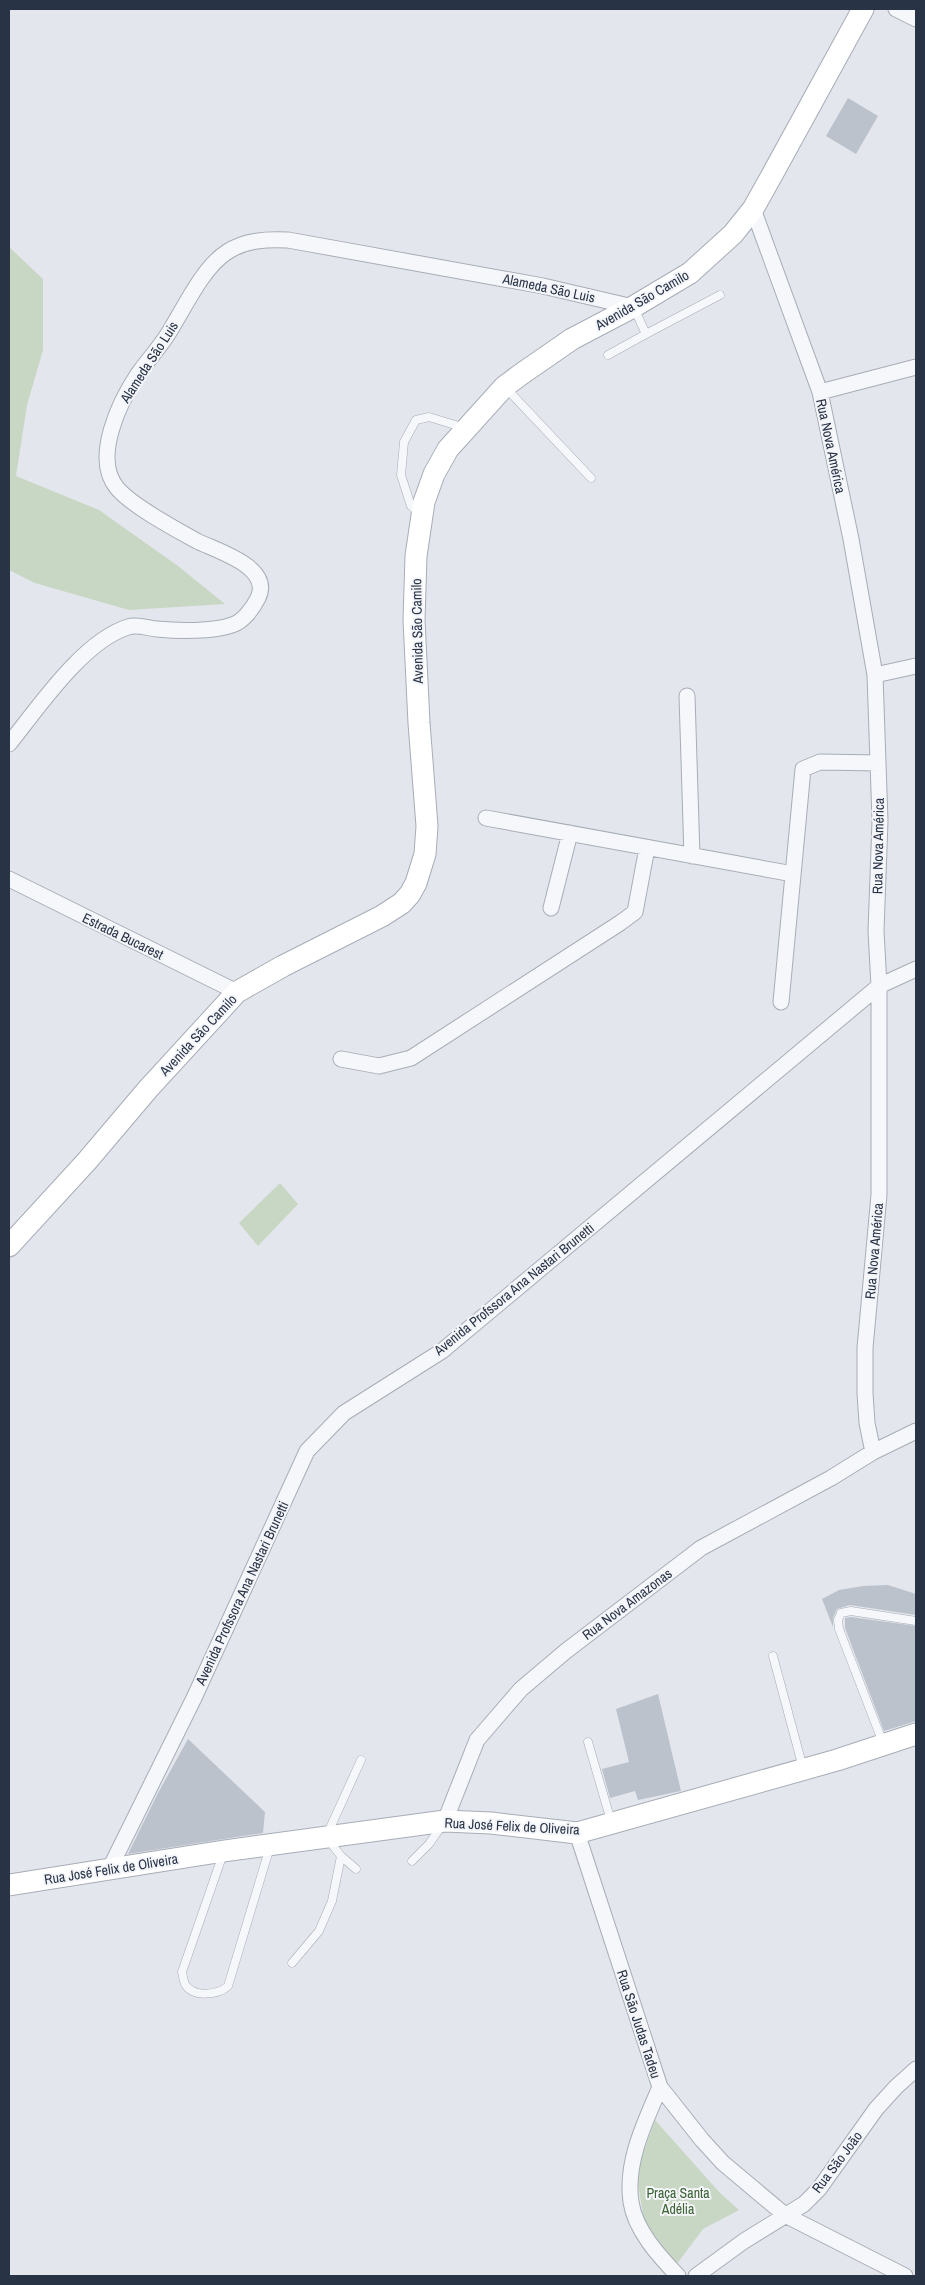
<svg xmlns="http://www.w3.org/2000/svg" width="925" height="2285" font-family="'Archivo Narrow',sans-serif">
<rect width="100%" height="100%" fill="#e3e6ec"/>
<path fill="#c8d7c3" d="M9,247l34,32v71l-16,55 -11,71 83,34 79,56 47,38 -96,6 -94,-27 -26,-13z
M280,1183l18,21 -40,42 -19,-23z
M655,2120l65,73 19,17 -36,19 -27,36 -32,-45 -8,-48z"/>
<path fill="#bcc2cc" d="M848,98l30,18 -22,38 -30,-18z
M888,1585l28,9v21l-66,-10 -13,4 -4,9v9l-11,-28 17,-9 24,-4z
M851,1617l65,9v95l-32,10 -39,-103v-10z
M658,1694l23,97 -43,9 -3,-9 -25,7 -8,-29 27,-7 -13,-53z
M188,1739l77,73 -2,21 -135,21 30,-61z"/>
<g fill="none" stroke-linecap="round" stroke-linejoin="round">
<defs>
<path id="service" d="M634,308l12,26 74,-39
M608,355l38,-21
M506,388l85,90
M420,513l-9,-7 -10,-31 3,-33 12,-22 13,-3 36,11
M773,1656l30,112
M588,1742l23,79
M883,1743l-44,-114 -1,-9 3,-7 10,-2 65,10
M223,1854l-41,118c1,3 1,8 3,12 8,14 33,11 43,2l42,-139
M412,1861l17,-17 14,-20
M356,1869l-15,-13 -15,-19 35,-77
M292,1963l27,-32 13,-30 9,-45"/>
<path id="minor" d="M896,9l20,10
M753,209l67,183 31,147 24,136 5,146 -4,110 3,55v209l-14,153v45l2,30 6,29
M820,392l96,-25
M875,675l41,-9
M687,696l5,160
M9,744c29,-36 74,-103 119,-117 9,-3 19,1 29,2 20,2 56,3 75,-4 11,-3 21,-17 26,-27 15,-31 -41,-47 -61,-57 -22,-12 -65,-35 -80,-53 -25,-30 3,-87 21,-114 10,-14 21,-26 30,-40 16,-25 34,-66 59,-82 18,-12 40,-13 61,-12l255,46 90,21
M486,818l307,56
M9,879l228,113
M551,908l19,-75
M781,1002l22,-233 17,-7 58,1
M341,1059l38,7 32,-8 209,-135 15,-11 12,-64
M445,1821l32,-81 44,-51 45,-38 135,-103 130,-70 42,-26 43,-21
M577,1833l83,254 42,53 21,23 62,52 120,61
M110,1868l84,-170 113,-247 37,-38 98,-62 437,-365 37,-17
M660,2087c-15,35 -35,75 -29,115 4,28 28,54 47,74
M696,2276l48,-35 60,-37 15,-15 57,-80 20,-22 20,-18"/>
<path id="secondary" d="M9,1246l78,-85 61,-72 89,-97 46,-26 99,-50 20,-13 8,-9 6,-11 9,-29 2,-28 -8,-103 -5,-103 2,-64 8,-54 10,-28 14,-25 19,-21 37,-41 16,-12 52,-36 61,-32 57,-34 43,-39 20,-25 19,-34 91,-166
M9,1885l215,-34 221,-30 46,2 86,10 260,-73 79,-26"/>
</defs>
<use href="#service" stroke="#a7adb7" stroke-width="9"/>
<use href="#minor" stroke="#a7adb7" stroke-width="17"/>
<use href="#secondary" stroke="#a7adb7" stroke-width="23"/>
<use href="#service" stroke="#f6f7fa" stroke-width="8"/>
<use href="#minor" stroke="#f6f7fa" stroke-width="15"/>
<use href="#secondary" stroke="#fff" stroke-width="21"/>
</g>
<g text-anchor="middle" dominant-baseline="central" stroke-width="4" stroke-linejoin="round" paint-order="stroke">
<g font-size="14" fill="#293346" stroke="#f3f5f9">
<text transform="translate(549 288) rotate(12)">Alameda São Luis</text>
<text transform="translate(642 300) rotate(-30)">Avenida São Camilo</text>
<text transform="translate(149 362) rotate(-57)">Alameda São Luis</text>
<text transform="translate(831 446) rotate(78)">Rua Nova América</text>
<text transform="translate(417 631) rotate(-91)">Avenida São Camilo</text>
<text transform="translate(878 846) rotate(-89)">Rua Nova América</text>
<text transform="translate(123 936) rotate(26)">Estrada Bucarest</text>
<text transform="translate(198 1035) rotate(-47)">Avenida São Camilo</text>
<text transform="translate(874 1251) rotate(-85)">Rua Nova América</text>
<text transform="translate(514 1289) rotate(-39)">Avenida Profssora Ana Nastari Brunetti</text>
<text transform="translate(242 1593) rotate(-65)">Avenida Profssora Ana Nastari Brunetti</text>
<text transform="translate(627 1604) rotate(-37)">Rua Nova Amazonas</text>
<text transform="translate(512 1826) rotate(3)">Rua José Felix de Oliveira</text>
<text transform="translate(111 1869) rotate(-9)">Rua José Felix de Oliveira</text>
<text transform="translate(639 2024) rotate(72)">Rua São Judas Tadeu</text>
<text transform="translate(837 2162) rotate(-53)">Rua São João</text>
</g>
<g font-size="14" fill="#3d6335" stroke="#f3f5f9">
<text x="678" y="2193">Praça Santa<tspan x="678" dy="16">Adélia</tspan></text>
</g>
</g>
<rect width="925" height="2285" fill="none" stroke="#293346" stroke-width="20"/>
</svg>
